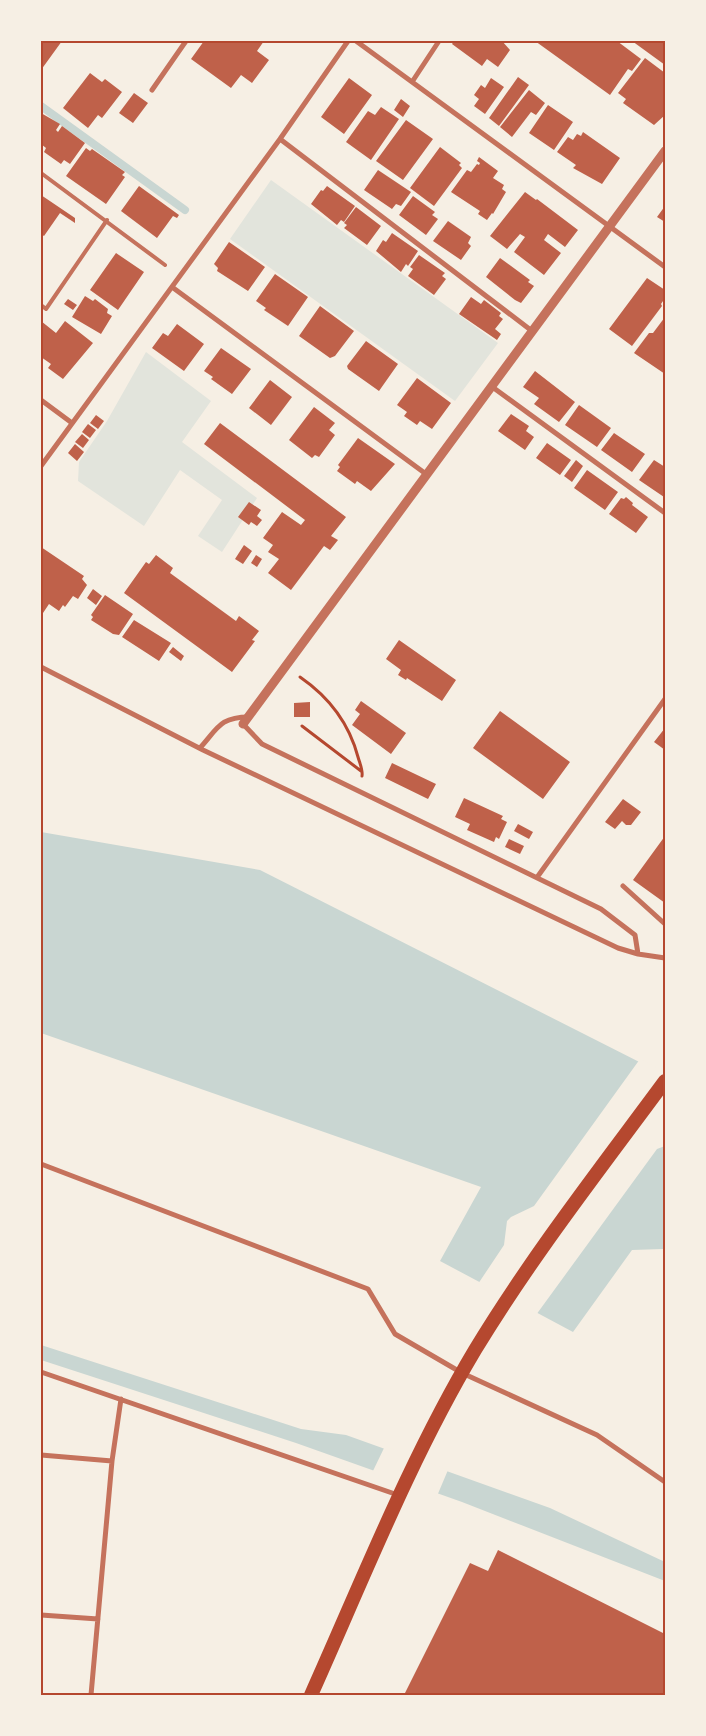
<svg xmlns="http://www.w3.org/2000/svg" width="706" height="1736" font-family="'PT Sans',sans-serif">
<rect width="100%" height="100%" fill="#f6efe4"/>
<path fill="#e2e4dc" d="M271,180l227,163 -43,58 -225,-162z
M146,352l65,49 -29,41 75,56 -35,54 -24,-16 24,-36 -42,-30 -36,56 -66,-45 1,-19 28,-41z"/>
<path fill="#c9d6d2" d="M41,832l219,38 405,205v178l-2,-4 -31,1 -59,82 -133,-71 41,-74 -440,-154z
M41,1345l260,84 45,6 204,73 115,54v19l-203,-79 -166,-59 -255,-83z"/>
<path fill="#f6efe4" d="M640,1059l25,13v74l-8,3 -121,166 -58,-31 26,-39 3,-24 4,-4 23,-11z
M385,1446l63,24 -11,26 -65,-23z"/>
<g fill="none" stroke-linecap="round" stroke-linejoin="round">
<path stroke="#c9d6d2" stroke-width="8" d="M41,106l144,104"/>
</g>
<path fill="#bf614a" d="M41,41h21l-21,29z
M204,41h60l-7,10 12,9 -17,23 -11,-8 -10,13 -40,-29z
M454,41h48l8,9 -12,17 -11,-8 -5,7 -30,-22z
M535,41h82l24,18 -9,12 -4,-2 -18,26z
M632,41h33v24z
M645,58l20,15v42l-11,10 -31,-22 3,-4 -8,-6z
M90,73l12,9 3,-3 17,13 -20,26 -4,-3 -10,13 -25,-20z
M518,77l11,8 -30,41 -10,-8z
M349,78l23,17 -28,39 -23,-17z
M491,78l13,9 -19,27 -11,-8 5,-7 -5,-4 7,-10 4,3z
M529,90l16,13 -9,12 -5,-3 -19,25 -12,-10z
M134,93l14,10 -15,20 -14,-10z
M401,99l9,7 -7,11 -9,-7z
M548,105l25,17 -19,28 -25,-17z
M381,107l18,12 -28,41 -25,-18 22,-31 7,4z
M41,113l19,11 -4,6 2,2 4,-6 23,17 -15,21 -6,-4 -3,4 -17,-12 2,-4 -5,-4z
M406,120l27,19 -30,41 -27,-19z
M583,132l37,26 -18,26 -29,-16 3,-3 -19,-13 11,-15 5,3 4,-6 4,2z
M440,147l21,16 -2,2 3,3 -28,38 -24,-18z
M86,148l4,3 2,-2 33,23 -3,3 3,2 -19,27 -40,-28z
M479,157l19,14 -5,7 11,7 -2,4 4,3 -13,22 -1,-1 -5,7 -9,-6 2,-3 -29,-19 16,-22 4,2 6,-8 2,1 1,-2 -3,-2z
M378,170l33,22 -10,14 -5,-2 -4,5 -28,-19z
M139,186l40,29 -2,3 -4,-2 -16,22 -36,-27z
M327,186l28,20 -11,16 -3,-2 -4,5 -26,-21 10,-14 2,1z
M525,192l11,8 1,-1 41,31 -13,17 -17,-13 -4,6 17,13 -17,22 -30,-23 11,-15 -5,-3 -13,15 -17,-13z
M41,195l34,23v5l-15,-10 -16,23 -3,-2z
M413,196l22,16 -3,3 6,4 -12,16 -27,-20z
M665,206v16l-8,-5z
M356,207l25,19 -14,19 -23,-17 3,-3 -3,-2z
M448,221l23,16 -3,6 3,3 -10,14 -28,-19z
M392,233l26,18 -10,15 -2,-2 -5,8 -25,-21 7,-11 3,2z
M229,242l36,25 -17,24 -31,-20 1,-3 -4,-4z
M116,253l28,19 -26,38 -28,-20z
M419,255l26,18 -3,3 4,3 -12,16 -26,-19 5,-7 -3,-2z
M500,258l30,22 -2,2 6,4 -13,17 -6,-3 -29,-23z
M275,274l33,23 -20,29 -24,-16 2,-2 -10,-7z
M647,278l18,12v8l-4,6 1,2 -30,40 -23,-17z
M85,296l8,5 2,-2 13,10 -1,4 5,3 -11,18 -29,-17z
M471,297l10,7 3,-4 17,13 -2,3 4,3 -8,10 6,5 -4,6 -38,-26z
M68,299l9,6 -4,5 -9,-6z
M320,306l34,25 -19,25 -5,2 -31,-22z
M665,317v57l-31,-21 15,-20h4z
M41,321l15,12 9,-12 28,22 -30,36 -15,-11 3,-4 -10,-7z
M177,324l27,20 -20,27 -32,-23 11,-15 5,3z
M366,341l32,23 -19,27 -31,-22 -1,-3z
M221,348l30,21 -19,25 -21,-15 2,-2 -9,-6z
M535,371l40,31 -16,20 -25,-18 5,-6 -16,-11z
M417,378l34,25 -19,26 -12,-8 -3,4 -13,-9 3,-4 -10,-7z
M270,380l22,17 -21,28 -22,-17z
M579,405l32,23 -14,19 -32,-22z
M314,407l21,16 -6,7 6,5 -16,22 -4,-2 -3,3 -23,-18z
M511,414l18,12 -3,5 8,6 -9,13 -27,-19z
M96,415l8,6 -6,8 -8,-6z
M220,423l126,94 -15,19 7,4 -8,10 -6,-4 -33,44 -23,-17 11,-14 -11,-7 5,-7 -10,-7 19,-26 19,13 4,-5 -101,-76z
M88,424l8,6 -6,8 -8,-6z
M614,433l31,21 -13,18 -31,-22z
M82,434l7,6 -6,8 -8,-6z
M358,438l37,26 -24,27 -14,-10 -2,3 -18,-13 3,-4 -2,-2z
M547,443l24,17 -11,15 -24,-17z
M75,444l9,8 -7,9 -9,-8z
M576,460l7,6 -11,16 -8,-6z
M654,460l11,7 -1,30 -25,-17z
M587,470l31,22 -13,18 -31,-22z
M626,497l7,6 -1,2 16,12 -12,16 -27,-19 12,-16 3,1z
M249,502l12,8 -4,6 5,4 -5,6 -6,-4 -2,3 -11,-8z
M244,545l8,6 -9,13 -8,-5z
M41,547l43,29 -2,3 5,6 -9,14 -5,-3 -8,11 -2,-2 -4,6 -10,-7 -8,12z
M156,555l17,13 -3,5 66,48 3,-5 20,15 -7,9 3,1 -23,31 -108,-79 22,-31 3,2z
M256,555l6,4 -5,8 -6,-4z
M93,589l9,7 -6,9 -9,-7z
M105,595l28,19 -14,21 -6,-1 -22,-14 2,-3 -2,-2z
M134,620l37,23 -12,18 -37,-24z
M399,640l57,40 -14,21 -35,-23 -1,2 -8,-5 3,-5 -15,-11z
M173,647l11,9 -3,5 -12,-9z
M361,701l45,32 -15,21 -39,-29 8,-11 -5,-4z
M310,702v15h-16v-14z
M500,711l70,51 -27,37 -70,-51z
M665,728v22l-11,-8z
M392,763l44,21 -8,15 -43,-21z
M464,798l39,18 -2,3 6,3 -8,17 -3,-2 -2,5 -27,-12 3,-6 -15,-7z
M623,799l18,13 -10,13h-5l-4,-4 -7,8 -10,-7z
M518,824l15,8 -4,7 -15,-8z
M665,836v67l-32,-23z
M509,839l15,7 -4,8 -15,-7z
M498,1550l167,84v61h-261l66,-132 18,8z"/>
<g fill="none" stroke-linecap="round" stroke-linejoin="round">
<path stroke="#b5482f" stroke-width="3" d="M300,677c29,20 49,46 58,80 2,7 5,13 4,19
M302,726l59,45"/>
<path stroke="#c5725c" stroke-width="4" d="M41,173l124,92
M41,305l5,4 61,-89"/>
<path stroke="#c5725c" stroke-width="5" d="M356,41l309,226
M412,82l27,-41
M152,90l34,-49
M280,139l252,192
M172,287l254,187
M491,386l174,127
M41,400l31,23
M41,466l239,-327 68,-98
M41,667l162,83 415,198 20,6 27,4
M243,724l19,20 339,165 34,26 3,19
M200,748c18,-20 20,-31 49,-31
M538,876l127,-177
M623,886l42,38
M41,1164l327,125 27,45 67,39 135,62 68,47
M41,1372l357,123
M41,1455l71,6
M41,1615l57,4
M91,1695l21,-234 9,-62"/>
<path stroke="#c5725c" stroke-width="9" d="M243,724l422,-573"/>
<path stroke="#b5482f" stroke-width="14" d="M311,1695c52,-116 99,-236 164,-345 57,-94 125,-181 190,-269"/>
</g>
<rect width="706" height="1736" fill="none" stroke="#f6efe4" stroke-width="85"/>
<rect x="42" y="42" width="622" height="1652" fill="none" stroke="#b5482f" stroke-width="2"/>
</svg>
